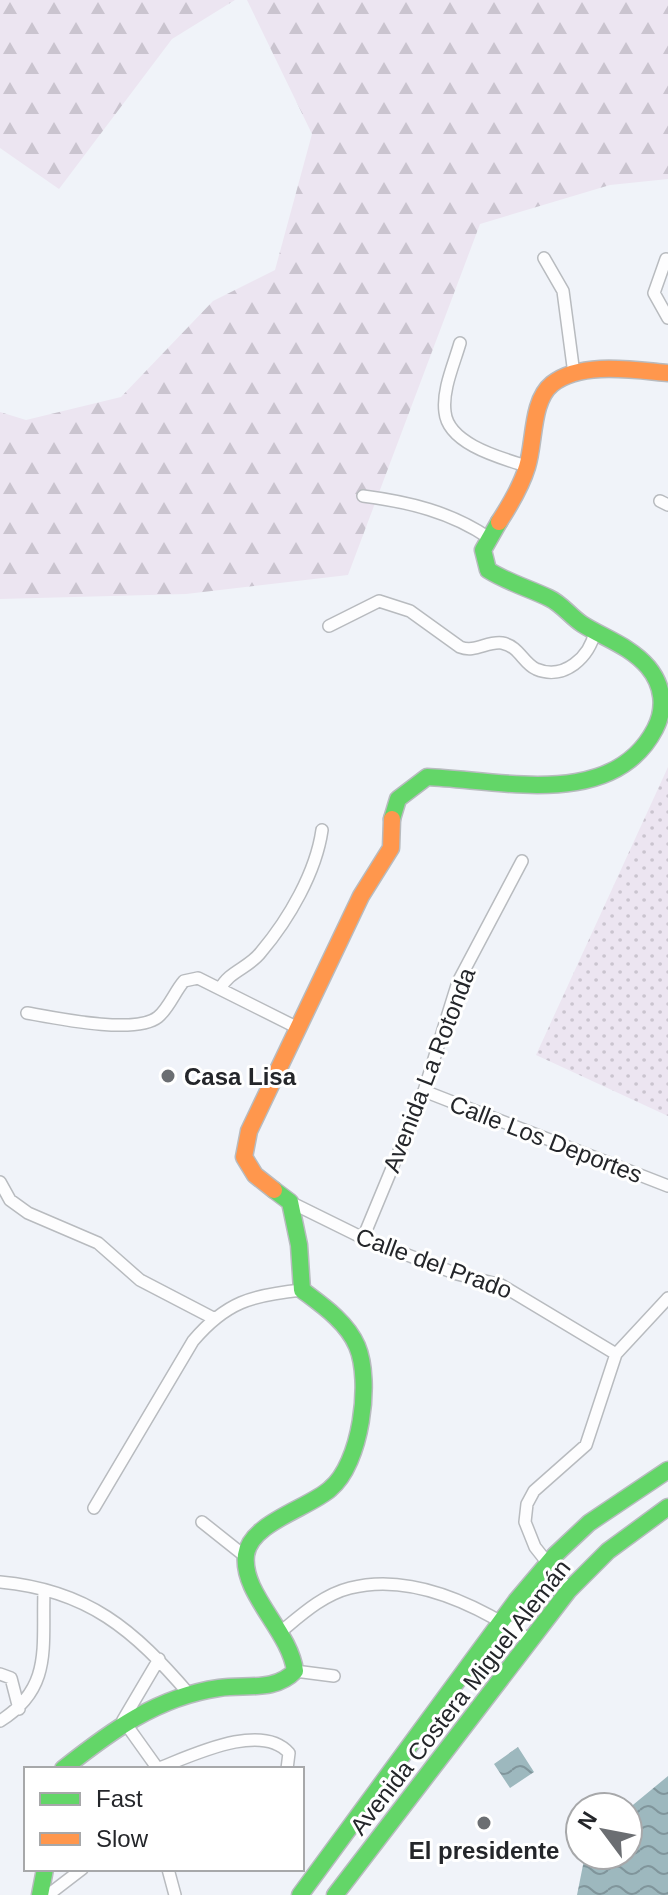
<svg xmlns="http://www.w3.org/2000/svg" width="668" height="1895" font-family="Helvetica,sans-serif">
<defs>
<pattern id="grass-dots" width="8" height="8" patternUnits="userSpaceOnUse" patternTransform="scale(2)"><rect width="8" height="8" fill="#ece5f1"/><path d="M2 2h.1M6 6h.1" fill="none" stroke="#cac4cf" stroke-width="1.8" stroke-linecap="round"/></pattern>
<pattern id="forest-firs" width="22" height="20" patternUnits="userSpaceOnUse" patternTransform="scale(2)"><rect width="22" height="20" fill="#ece5f1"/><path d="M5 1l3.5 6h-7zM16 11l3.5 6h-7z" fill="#cac4cf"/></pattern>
<pattern id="water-waves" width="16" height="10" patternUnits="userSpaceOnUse" patternTransform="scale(2)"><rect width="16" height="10" fill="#9db8be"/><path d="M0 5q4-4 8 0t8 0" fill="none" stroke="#80959b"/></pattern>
</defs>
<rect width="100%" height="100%" fill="#f0f3f9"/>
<path fill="url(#grass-dots)" d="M668,767v349l-132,-61z"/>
<path fill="url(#forest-firs)" d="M0,0h235l-63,39 -113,150 -59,-41z
M247,0h421v179l-58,6 -130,39 -132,351 -162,19 -186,5v-187l26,8 95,-23 92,-96 62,-31 37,-136z"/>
<path fill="url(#water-waves)" d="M518,1747l16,25 -24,16 -16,-24z
M668,1776v119h-91l8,-40h43v-46z"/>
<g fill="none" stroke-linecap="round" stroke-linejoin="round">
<defs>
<path id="street" d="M544,258l19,33 11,83
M666,259l-12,34 14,25
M460,343c-6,21 -18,47 -15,69 3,32 56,46 81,54
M363,496c46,6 88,16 126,42
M660,501l8,4
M329,626l50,-25 31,10 50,36c15,6 27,-6 42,-4 17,3 21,20 34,26 28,12 54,-12 59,-38
M220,989c9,-18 29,-21 41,-37 28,-33 55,-80 61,-122
M27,1013c28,5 109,22 131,4 11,-9 17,-26 26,-36l14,-3 100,50
M424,1091l244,95
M0,1182l10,18 18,13 70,30 42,37 73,38
M290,1202l73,36 94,36 44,11 115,69
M363,1238l61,-147 34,-109 64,-121
M94,1508l99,-167c33,-39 59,-46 109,-51
M202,1522l44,35
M0,1582c88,8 134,48 189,112
M569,1590l-34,-43 -10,-25 2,-18 7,-13 52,-46 30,-91 52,-56
M278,1634c22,-18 44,-39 72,-46 62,-16 131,19 180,52
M295,1671l39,5
M0,1674l11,4 8,31
M0,1721c53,-33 42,-74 44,-130
M157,1769c34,-13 104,-48 132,-16l-2,16
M158,1769l-35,-49 36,-61
M168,1869l7,26
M48,1895l34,-26"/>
<path id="fast" d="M392,819l6,-20 29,-22c74,3 186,33 228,-48 11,-21 8,-44 -7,-62 -18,-21 -44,-29 -66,-43 -12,-8 -20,-20 -33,-26 -21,-10 -42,-16 -61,-28l-5,-20 16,-28
M63,1769c48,-38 94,-72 156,-81 27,-4 56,4 76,-17 -5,-40 -54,-78 -49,-116 4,-32 63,-47 84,-66 31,-25 42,-108 27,-143 -10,-24 -35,-41 -55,-56l-3,-45 -9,-43 -16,-12
M40,1895l5,-26
M300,1895l216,-294 39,-46 34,-32 79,-53
M335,1895l234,-305 39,-39 60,-44"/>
<path id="slow" d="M499,522c11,-17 22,-35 28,-55 8,-25 4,-66 25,-83 29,-23 82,-14 116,-11
M274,1190l-19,-15 -11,-18 5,-26 112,-235 30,-48 1,-29"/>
</defs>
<use href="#street" stroke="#b8bbbf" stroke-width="14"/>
<use href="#fast" stroke="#b8bbbf" stroke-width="19"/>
<use href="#slow" stroke="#b8bbbf" stroke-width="19"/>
<use href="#street" stroke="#fdfdfe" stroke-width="11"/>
<use href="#fast" stroke="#63d668" stroke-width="16"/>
<use href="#slow" stroke="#ff974d" stroke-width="16"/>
</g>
<g fill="#6b6e72" stroke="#fff" stroke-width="3">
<circle cx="168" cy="1076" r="8"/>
<circle cx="484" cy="1823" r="8"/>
</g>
<g text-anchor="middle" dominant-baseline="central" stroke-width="6" stroke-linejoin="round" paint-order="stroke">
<g font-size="24" fill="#24262a" stroke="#fff">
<text transform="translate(429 1070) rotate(-69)">Avenida La Rotonda</text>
<text transform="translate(546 1139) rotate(21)">Calle Los Deportes</text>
<text transform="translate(434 1263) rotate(20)">Calle del Prado</text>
<text transform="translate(460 1697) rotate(-52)">Avenida Costera Miguel Alemán</text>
</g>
<g font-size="24" font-weight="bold" fill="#24262a" stroke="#fff" text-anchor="start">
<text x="184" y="1076">Casa Lisa</text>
<text x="484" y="1850" text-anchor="middle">El presidente</text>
</g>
</g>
<rect x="24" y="1767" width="280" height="104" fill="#ffffff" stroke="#a7a8aa" stroke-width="2"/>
<rect x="40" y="1793" width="40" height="12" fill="#63d668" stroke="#a7a8aa" stroke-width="2"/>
<text x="96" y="1807" font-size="24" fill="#24262a">Fast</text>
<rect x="40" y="1833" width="40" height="12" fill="#ff974d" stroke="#a7a8aa" stroke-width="2"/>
<text x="96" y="1847" font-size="24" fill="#24262a">Slow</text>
<g transform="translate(604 1831) rotate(302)"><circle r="38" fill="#ffffff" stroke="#a7a8aa" stroke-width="2"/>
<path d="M0-6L14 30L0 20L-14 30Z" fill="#6b6e72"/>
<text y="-12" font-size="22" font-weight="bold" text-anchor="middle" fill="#24262a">N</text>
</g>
</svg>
